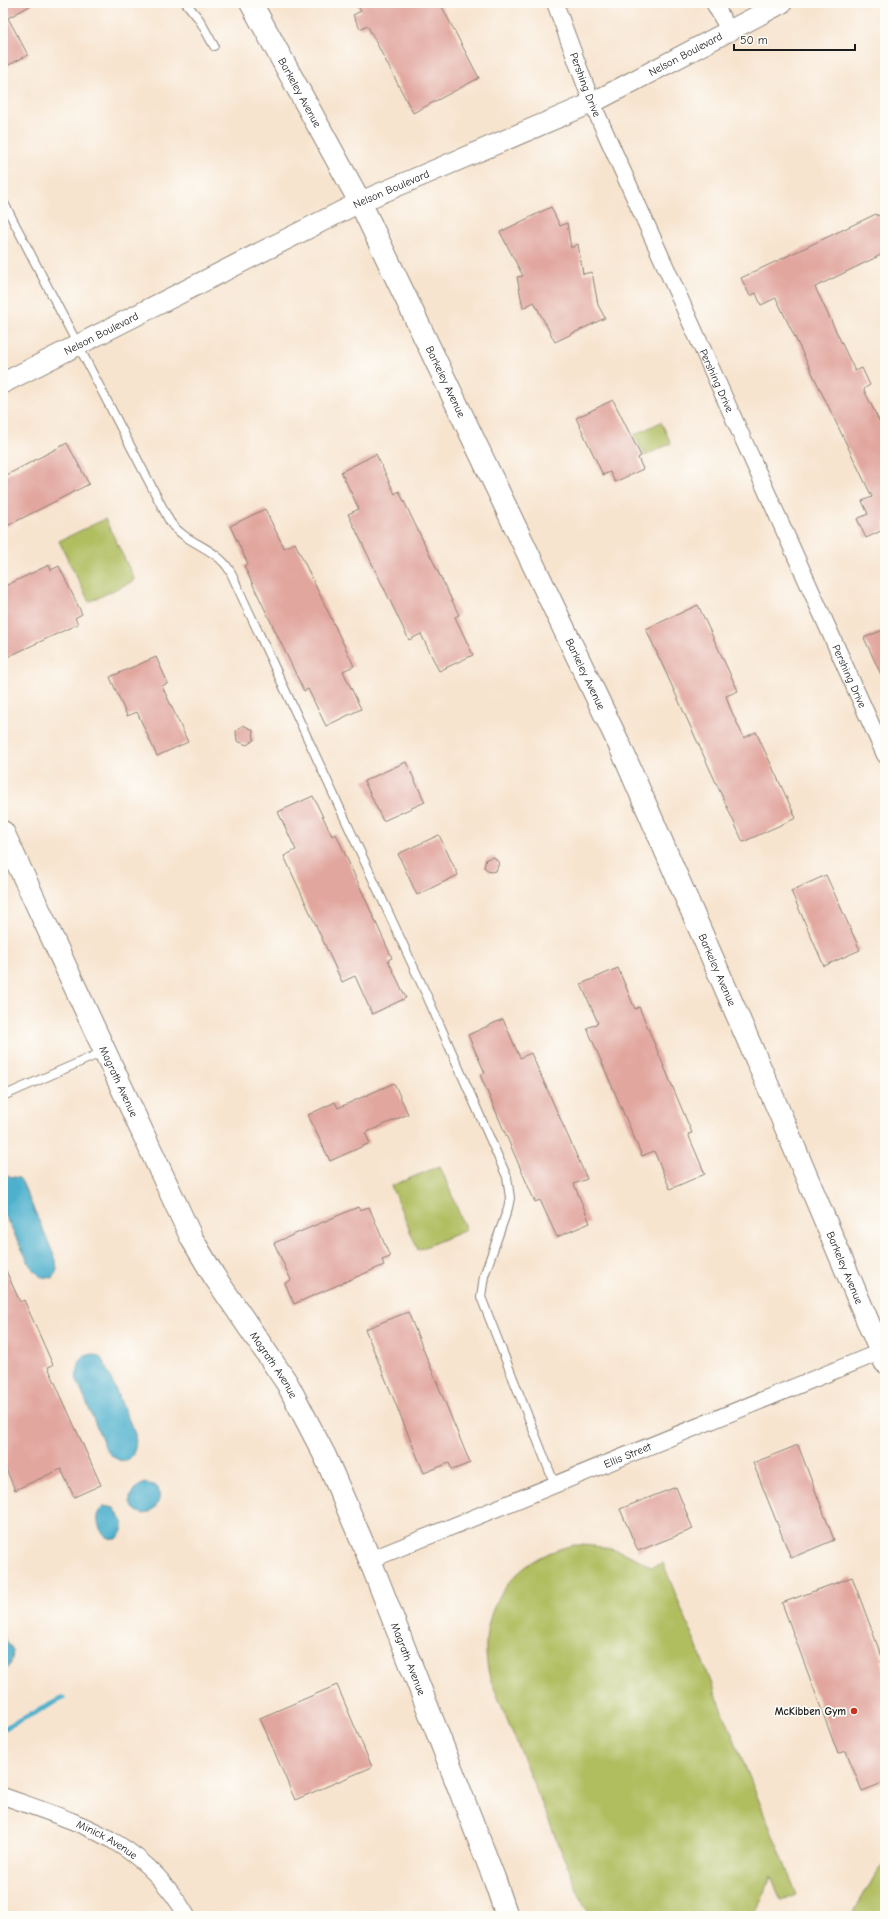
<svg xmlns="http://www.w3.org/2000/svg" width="888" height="1919" font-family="'Comic Neue',sans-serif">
<rect width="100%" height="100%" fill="#fdfcf7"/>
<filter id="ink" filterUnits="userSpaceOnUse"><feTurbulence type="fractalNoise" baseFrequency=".025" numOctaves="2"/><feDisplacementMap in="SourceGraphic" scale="8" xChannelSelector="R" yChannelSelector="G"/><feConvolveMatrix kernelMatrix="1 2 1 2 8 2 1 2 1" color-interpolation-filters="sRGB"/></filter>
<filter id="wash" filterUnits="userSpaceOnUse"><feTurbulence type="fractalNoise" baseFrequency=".012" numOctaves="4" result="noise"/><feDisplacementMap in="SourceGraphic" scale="16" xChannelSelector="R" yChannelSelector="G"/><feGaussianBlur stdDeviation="0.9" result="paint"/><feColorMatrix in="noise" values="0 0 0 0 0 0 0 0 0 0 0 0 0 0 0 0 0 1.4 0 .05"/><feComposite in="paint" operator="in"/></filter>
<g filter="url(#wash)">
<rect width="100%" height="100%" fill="#f7e4cf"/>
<path fill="#b1be60" stroke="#666d3e" d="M661,422l10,21 -26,13 -11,-21z
M105,519l30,61 -46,22 -30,-61z
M440,1166l26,64 -48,20 -27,-64z
M574,1545c29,0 53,6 77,22l12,-4 134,332 -16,6 -10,-25 -7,19 -12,21h-160l-8,-10 -94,-228c-17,-64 20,-119 84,-133z
M885,1864v52h-34l25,-42z"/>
<path fill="#4eb0cd" stroke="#356674" d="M8,1176l11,2 3,4 34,78 1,10 -4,8 -12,-1 -10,-10 -28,-55v-35z
M92,1354l9,4 3,5 31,71c2,11 0,20 -8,27 -9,1 -16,-5 -21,-12l-30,-71 4,-17 5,-5z
M146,1483l11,3c6,12 0,25 -13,28 -22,-6 -16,-26 2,-31z
M104,1506l10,2 9,14v9l-6,8c-17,2 -26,-23 -13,-33z
M3,1636l10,14c-1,10 -1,16 -10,22z"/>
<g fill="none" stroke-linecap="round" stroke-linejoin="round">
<path stroke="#4eb0cd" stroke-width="5" d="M3,1729l60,-31"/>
</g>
<g id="blocks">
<path fill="#e1a69e" d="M3,3h32l-27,15 20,37 -25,13z
M356,3h84l39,75 -66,35 -46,-88 -7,4 -7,-14 8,-4z
M551,207l9,19 7,-3 4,25 7,-4 5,30 9,-2 6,33 7,13 -50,24 -21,-40 -11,6 -6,-31 6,-1 -23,-44z
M885,212v41l-70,34 40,84 7,-3 8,17 -5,3 -1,2 21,43v96l-19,9 -9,-19 11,-5 -6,-13 10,-4 -96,-199 -15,7 -5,-12 -6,3 -9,-18 135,-64 1,2z
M613,400l28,56 -3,2 5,11 -28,13 -5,-10 -7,3 -27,-57z
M67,443l22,41 -86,44v-51z
M376,454l19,40 4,-3 60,124 -4,2 18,38 -34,16 -18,-37 -12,6 -61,-126 11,-5 -18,-37z
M265,509l19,39 11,-5 59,123 -11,5 18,38 -35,17 -18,-37 -4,2 -60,-125 4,-2 -18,-38z
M49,565l2,5 8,-4 23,48 -7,4 3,6 -75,35v-72z
M698,605l40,86 -12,5 4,12 14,30 12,-6 40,86 -53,24 -97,-213z
M885,629v54l-21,-45z
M156,657l12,26 -6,3 26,56 -31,14 -20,-44 -10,4 -17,-39z
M243,725l10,5 1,10 -7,5 -10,-4 -1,-10z
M406,762l19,40 -42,19 -19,-40z
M313,796l19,40 4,-2 56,124 -4,2 18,38 -34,16 -17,-38 -13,6 -58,-126 12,-6 -18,-38z
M439,835l19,40 -41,20 -19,-41z
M494,857l5,6 -3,8 -6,1 -6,-5 2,-8z
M826,875l34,75 -36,16 -33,-75z
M618,968l17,41 4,-2 53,126 -4,1 17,40 -35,15 -16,-38 -12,5 -55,-128 11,-5 -17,-39z
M503,1019l17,39 11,-5 56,126 -13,5 16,39 -33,14 -17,-37 -5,2 -55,-127 5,-2 -17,-38z
M394,1083l14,31 -43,19 5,10 -40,18 -22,-46 27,-13 3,6z
M358,1207l2,3 9,-3 21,50 -8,3 2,5 -90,39 -9,-21 6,-3 -17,-37z
M3,1264l17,38 4,-2 29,65 -5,2 53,118 -27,12 -13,-28 -46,21 -12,-28z
M408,1312l62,151 -18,7 -3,-7 -25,10 -59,-144z
M798,1445l36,95 -43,18 -38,-95z
M676,1487l17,42 -55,22 -18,-42z
M852,1577l31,83 -2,1 4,11v110l-23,9 -16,-40 -8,3 -56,-151z
M337,1685l35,82 -77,33 -35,-82z"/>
</g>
</g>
<g filter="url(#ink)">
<use href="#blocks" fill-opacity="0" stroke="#8a8076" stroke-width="1"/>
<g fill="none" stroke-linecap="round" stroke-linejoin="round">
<defs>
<path id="service" d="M186,3l13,16 15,27
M3,201l167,321c16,22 46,25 60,49l197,425 80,181 3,21 -2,10 -24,68 -3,21 74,188
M3,1096l102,-45"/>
<g id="minor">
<path id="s1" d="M555,3l37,100 293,652"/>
<path d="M714,3l16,29"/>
<path id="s2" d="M370,1560l515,-210"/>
<path id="s3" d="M3,1796c78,28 139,43 184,120"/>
</g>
<g id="tertiary">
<path id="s4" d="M3,383l357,-181 232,-99 190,-100"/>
</g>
<g id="secondary">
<path id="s5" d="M251,3l109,199 260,544 152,349 113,267"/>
<path id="s6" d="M3,832l189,407 22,37 73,107 38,73 45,104 124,318 13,38"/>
</g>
</defs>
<use href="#service" stroke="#8a8076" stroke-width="10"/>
<use href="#minor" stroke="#8a8076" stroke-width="18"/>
<use href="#tertiary" stroke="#8a8076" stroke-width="22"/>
<use href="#secondary" stroke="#8a8076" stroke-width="24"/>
<use href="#service" stroke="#fff" stroke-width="8"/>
<use href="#minor" stroke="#fff" stroke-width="16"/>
<use href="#tertiary" stroke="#fff" stroke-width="20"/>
<use href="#secondary" stroke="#fff" stroke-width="22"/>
</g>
</g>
<circle fill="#c8321e" stroke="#fdfcf7" stroke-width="1.5" cx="854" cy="1711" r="4"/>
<g text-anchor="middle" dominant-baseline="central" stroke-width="3.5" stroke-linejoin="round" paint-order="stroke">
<g font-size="11" fill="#1c1c1c" stroke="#fdfcf7">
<text stroke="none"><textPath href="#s4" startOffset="758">Nelson Boulevard</textPath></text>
<text stroke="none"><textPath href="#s1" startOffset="87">Pershing Drive</textPath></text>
<text stroke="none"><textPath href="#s5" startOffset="102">Barkeley Avenue</textPath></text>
<text stroke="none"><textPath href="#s4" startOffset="434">Nelson Boulevard</textPath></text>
<text stroke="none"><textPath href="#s4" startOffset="110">Nelson Boulevard</textPath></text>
<text stroke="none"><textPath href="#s1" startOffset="411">Pershing Drive</textPath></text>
<text stroke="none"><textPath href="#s5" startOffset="426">Barkeley Avenue</textPath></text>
<text stroke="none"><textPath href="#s5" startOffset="750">Barkeley Avenue</textPath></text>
<text stroke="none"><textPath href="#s1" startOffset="735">Pershing Drive</textPath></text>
<text stroke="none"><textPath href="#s5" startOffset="1074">Barkeley Avenue</textPath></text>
<text stroke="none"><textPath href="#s6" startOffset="275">Magrath Avenue</textPath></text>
<text stroke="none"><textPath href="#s5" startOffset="1398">Barkeley Avenue</textPath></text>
<text stroke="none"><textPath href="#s6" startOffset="599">Magrath Avenue</textPath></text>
<text stroke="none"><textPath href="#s2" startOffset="278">Ellis Street</textPath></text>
<text stroke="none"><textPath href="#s6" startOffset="923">Magrath Avenue</textPath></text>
<text stroke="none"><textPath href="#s3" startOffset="113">Minick Avenue</textPath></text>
</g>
<g font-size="11" font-weight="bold" fill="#1c1c1c" stroke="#fdfcf7" text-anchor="end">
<text x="846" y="1711">McKibben Gym</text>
</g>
</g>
<rect width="888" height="1919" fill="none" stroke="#fdfcf7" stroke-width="16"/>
<path d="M734 44v6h121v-6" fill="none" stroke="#1c1c1c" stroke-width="2"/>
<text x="740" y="44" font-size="12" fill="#1c1c1c" stroke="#fdfcf7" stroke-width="3" paint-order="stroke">50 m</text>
</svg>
